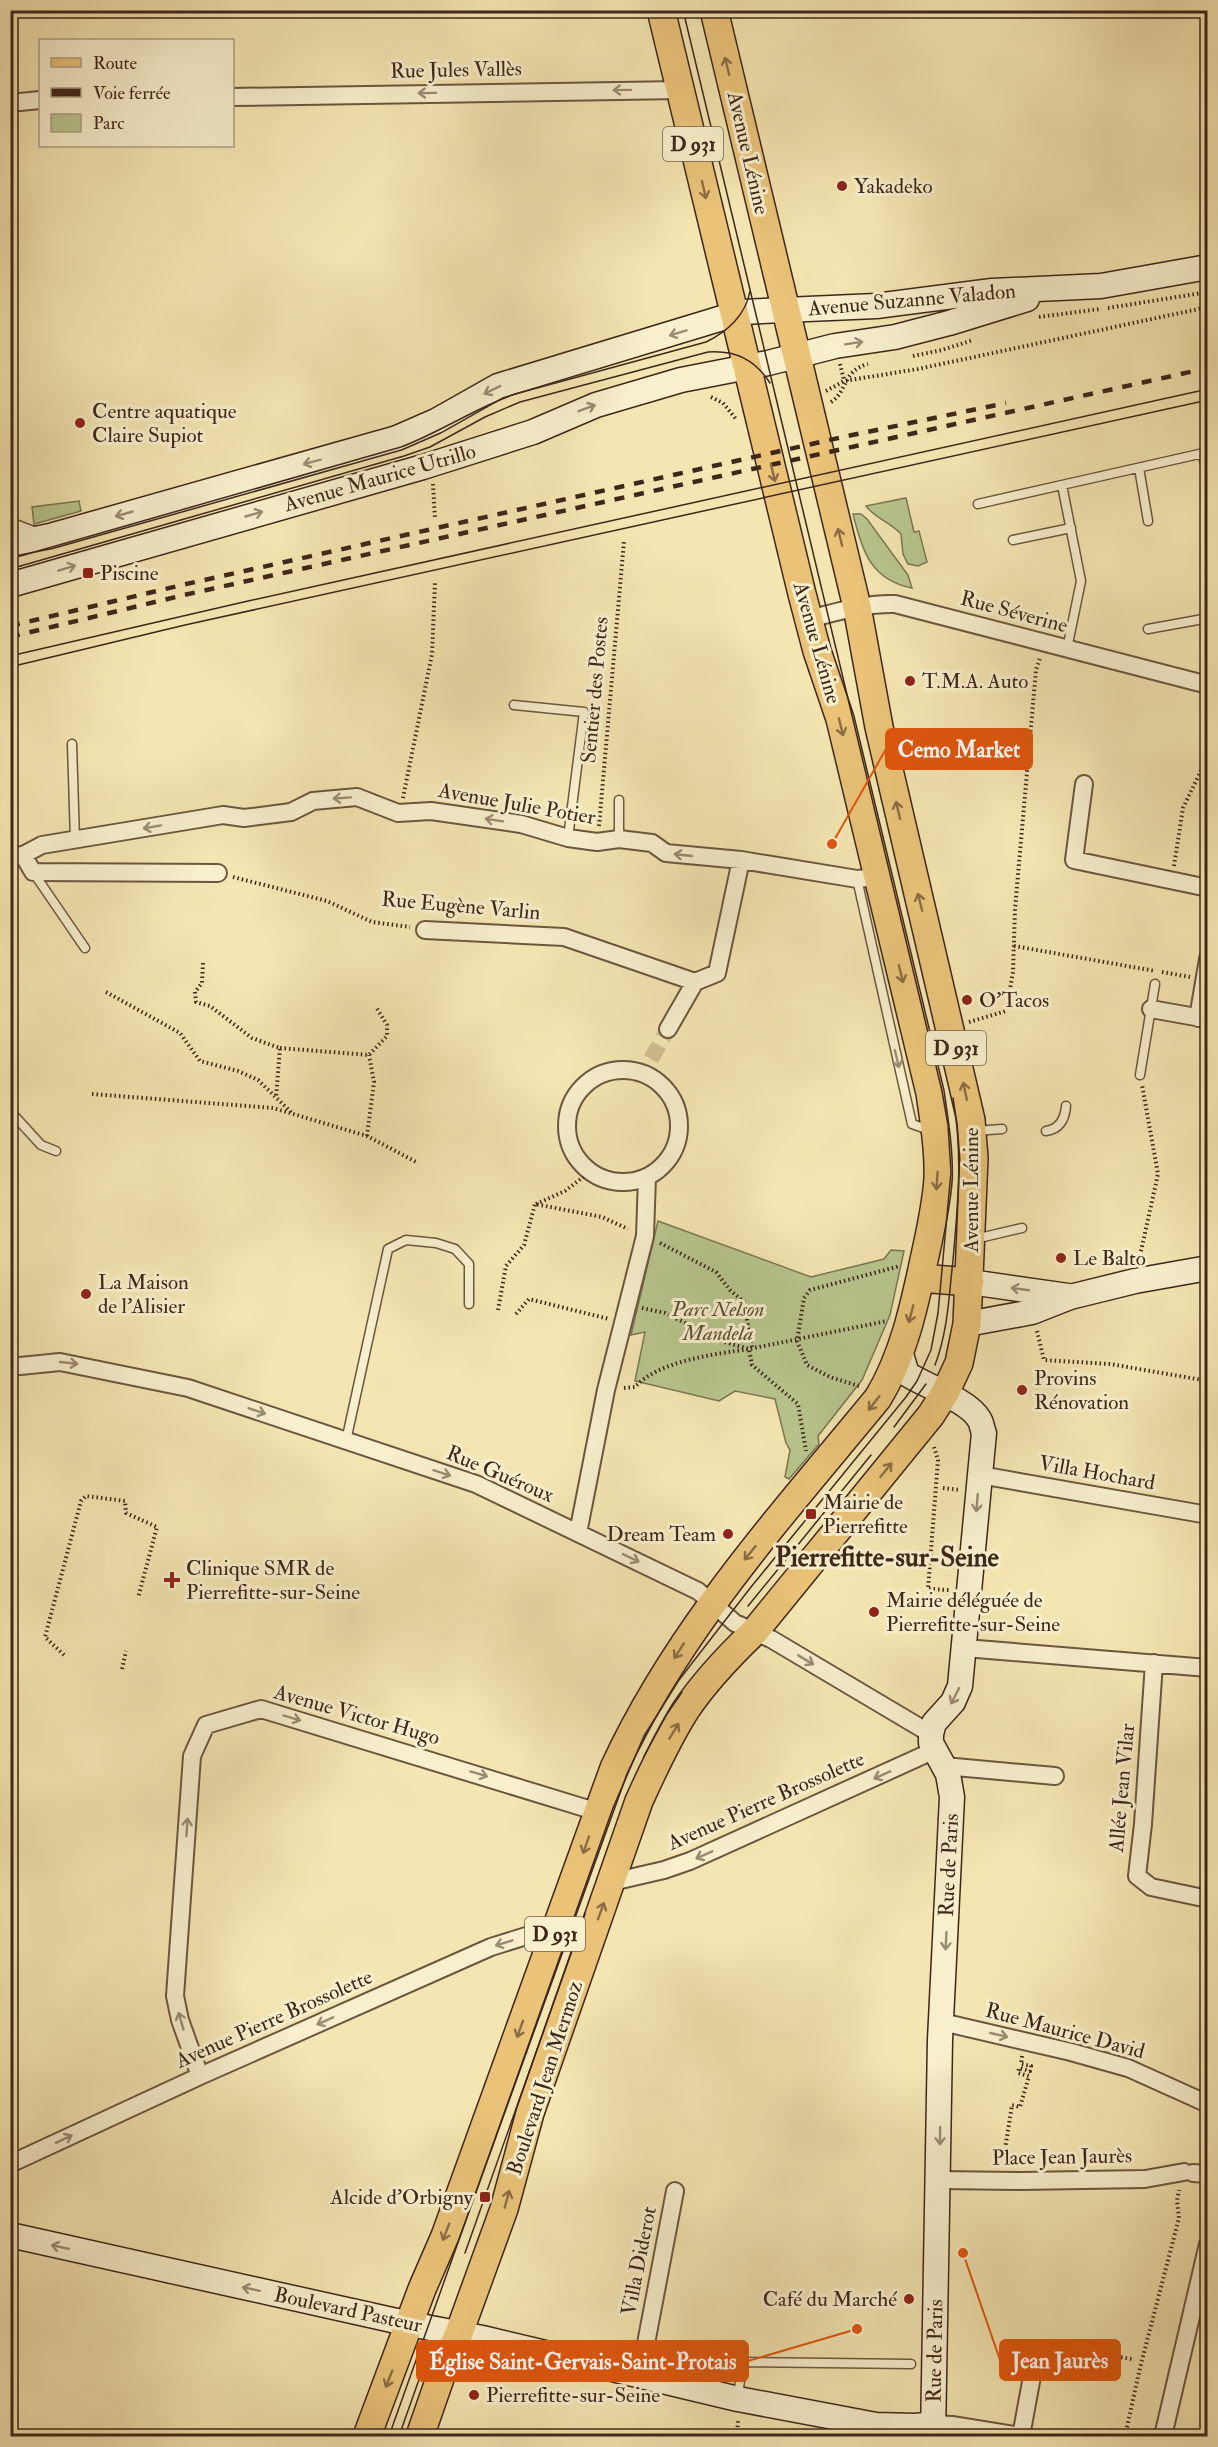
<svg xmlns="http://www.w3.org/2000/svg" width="1218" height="2447" font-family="'IM FELL Double Pica',serif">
<rect width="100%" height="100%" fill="#f4e6b2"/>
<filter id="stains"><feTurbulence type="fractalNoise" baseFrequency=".00333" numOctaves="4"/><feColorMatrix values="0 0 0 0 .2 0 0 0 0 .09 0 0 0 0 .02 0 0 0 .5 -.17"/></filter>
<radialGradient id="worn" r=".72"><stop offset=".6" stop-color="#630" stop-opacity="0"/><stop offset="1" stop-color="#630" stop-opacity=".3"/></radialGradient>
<path fill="#b8c68e" stroke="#7b7654" stroke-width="1.5" d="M906,498l8,34 5,-1 8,31 -9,4 -10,-2 -5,-10 -2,-20c-11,-12 -25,-15 -35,-28z
M79,501l2,10 -47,13 -2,-17z
M853,514h8l6,5 41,56 4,13c-41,-8 -50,-37 -59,-74z
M658,1221l153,56 73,-18 7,-9 13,1 -14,64 -28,65 -44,56 1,8 -30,35 -4,-2 5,-27 -4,-7 -11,-44 -40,-8 -16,10 -84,-20 10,-49 -14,3z"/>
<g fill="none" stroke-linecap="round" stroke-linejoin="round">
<path stroke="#d0c094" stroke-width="16" stroke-dasharray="16 8" stroke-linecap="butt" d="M651,1059l17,-30"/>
<defs>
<path id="lane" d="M1202,453l6,21
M1139,468l9,53
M978,504l84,-19
M10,522l26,10
M1013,540l58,-12
M1148,629l55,-10 5,1
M1067,649l14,-68 -19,-96 146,-33
M514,705l70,7 -16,126
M72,744l3,96
M619,839v-39
M33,872l52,76
M857,879l55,245 20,7
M1140,1075l15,-91
M10,1111l31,34 15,6
M975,1131l27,-2
M1046,1131c14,-2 19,-12 20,-25
M975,1239l47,-11
M346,1441l42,-192 18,-9 30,3 19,6 14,15v40
M738,2398l4,-36 169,2"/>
<path id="street" d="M232,97l448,-7
M10,103l30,-3
M809,619c28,-7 57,-16 86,-15l313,81
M1084,784l-10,76 134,28
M23,855l10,17 185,1
M10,856l13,-1 19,-10 181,-30 21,3 47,-6 22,-11 44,-4 41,16 33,-2 90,13 47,14 29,4 22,-3 33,4 14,10 75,7 116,19 20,-2
M425,930l139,7 131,45 22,-9 24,-113
M1151,1009l56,10
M1198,1018l10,-59
M668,1029l27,-47
M567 1126a56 56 0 1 1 112 0a56 56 0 1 1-112 0Z
M10,1367l50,-5 128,26 288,96 222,107 37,32 36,16 160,95
M980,1475l228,40
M578,1533l28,-143 39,-154 2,-59
M965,1648l243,20
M1154,1663l-11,161 -6,52 14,11 57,12
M944,1766l111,10
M612,1882l52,-12 26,-9 245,-111
M942,2022l129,30 57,16 80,36
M200,2076l-20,-56 -5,-24 17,-240 14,-31 55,-16 337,103
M10,2164l190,-88 291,-129 48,-15 20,-8
M1193,2173l15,1
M939,2180l83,1 123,-2 39,-7
M640,2375l35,-184
M933,2424l19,1 69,11
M1021,2436l12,-65
M1163,2436l45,-192"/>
<path id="secondary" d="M10,544l40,-8 347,-98 39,-17 62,-35 244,-74 134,-6 116,-15 109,-5 107,-19
M10,585l413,-118 110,-35 63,-27 85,-25 87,-17 67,-17 60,-9 54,-14 78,-24
M970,1282l98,14
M967,1324l65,-12 38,-15 65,-16 73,-13
M900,1351l7,23c19,12 62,27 72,45 3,4 3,10 5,14l-24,253 -7,16 -19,21 -3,11v9l17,31 4,23 -12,243 -7,396
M10,2235l400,89 72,14 256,61 138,26 40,1 17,-2"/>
<path id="primary" d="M920,1278l50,4
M367,2436l55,-147 23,-53 169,-468c64,-139 168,-253 264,-370 25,-41 36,-91 46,-138 6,-27 12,-53 14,-81 1,-28 -4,-58 -8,-86l-90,-374 -23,-68 -15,-57 -141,-584
M420,2436l24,-69 15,-34 45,-124 26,-96 109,-312c14,-31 28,-61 46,-90 19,-29 45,-56 70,-80l176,-216 14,-22 14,-30 8,-39 7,-166 -3,-38 -92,-393 -22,-120 -143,-597"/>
</defs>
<use href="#lane" stroke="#6c5641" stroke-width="11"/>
<use href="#street" stroke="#6c5641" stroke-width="20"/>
<use href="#secondary" stroke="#3e261b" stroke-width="27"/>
<use href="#primary" stroke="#3e261b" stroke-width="30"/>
<path stroke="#3e261b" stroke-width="4" stroke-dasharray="1.5 3" stroke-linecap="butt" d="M1108,308l100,-16
M1039,317l61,-8
M913,356l29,-6 31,-10
M840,364l4,16
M826,391l18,-10 74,-12 290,-62
M711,397l12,6 13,16
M831,402c17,-11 11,-31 37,-38
M433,484l2,35
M403,798l29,-144 3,-72
M599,826l25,-285
M1174,866l9,-58 25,-52
M233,877l94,24 45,21 38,5
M1014,946l141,25
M203,963l-1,20 -7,9 1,10 14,4 42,32 28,10 -4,50
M1162,972l28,5
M106,992l74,41 20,28 38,10 20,9 34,33
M969,1022l37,-11 7,-39 2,-63 21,-239 4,-12
M280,1048l89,7 18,-19v-11l-11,-18
M92,1094l181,14 94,28 51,27
M367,1136l7,-54 -5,-27
M536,1204l29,-13 25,-19
M660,1243l56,29 14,18 14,12 8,46
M1139,1260l19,-86 -16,-89
M642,1308l23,5 59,29 25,7 138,-28
M498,1310l8,-44 18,-21 11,-41 67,13 26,12
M516,1314l13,-15 80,20
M1037,1331l7,29 66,4 98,17
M859,1386l-29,-9 -23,-12 -10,-24 7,-43 6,-8 90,-24
M624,1388l11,-1c23,-26 80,-33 114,-38l3,16 46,39 8,47
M934,1447l4,13 -10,129 21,1
M943,1488l17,2
M64,1655l-19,-18 36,-136 5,-5 39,5 1,12 31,14 -19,71
M122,1669l4,-18
M1022,2056l-1,8 10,2 -1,5 -11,-3 -1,5 11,3 -9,31 -8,-2 -8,51 26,6
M1090,2352l42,7
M737,2436l1,-16
M1125,2436l15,-68 39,-150 -2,-17 2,-11"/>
<use href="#lane" stroke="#f8efcd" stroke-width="8"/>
<use href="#street" stroke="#f8efcd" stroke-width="16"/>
<use href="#secondary" stroke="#f8efcd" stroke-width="24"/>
<use href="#primary" stroke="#eac379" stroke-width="27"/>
<path stroke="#3e261b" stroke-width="1.5" d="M10,559l391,-112c40,-15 74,-39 114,-53l191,-52c21,-10 40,-27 44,-51
M10,569l394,-113 26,-9 55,-30 35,-15 188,-50c28,-2 47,8 62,31
M10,656l238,-55 960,-212
M10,667l175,-42 1023,-225
M935,1365c13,-34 14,-70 18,-105 5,-57 10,-106 0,-162
M894,1427l32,-43
M748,1606l123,-151
M644,1756l23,-42 15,-22
M465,2253l120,-339
M389,2436l224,-628 31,-72 35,-56 72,-93 155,-190 11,-16 14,-31 7,-37 13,-141 -3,-47 -6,-34 -259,-1081
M399,2436l22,-62"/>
<path stroke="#3e261b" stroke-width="4.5" stroke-dasharray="10 10" stroke-linecap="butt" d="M10,626l172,-41 661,-148 163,-34
M10,637l174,-42 1024,-227"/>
</g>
<defs><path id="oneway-shaft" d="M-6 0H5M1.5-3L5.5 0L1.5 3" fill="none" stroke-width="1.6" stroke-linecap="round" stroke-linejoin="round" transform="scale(1.5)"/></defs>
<g stroke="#8b6d45">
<use href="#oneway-shaft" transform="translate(727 66) rotate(-104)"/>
<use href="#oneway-shaft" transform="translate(704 190) rotate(77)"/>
<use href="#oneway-shaft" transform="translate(773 473) rotate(76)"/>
<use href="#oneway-shaft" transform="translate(840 537) rotate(-104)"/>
<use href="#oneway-shaft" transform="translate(841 727) rotate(76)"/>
<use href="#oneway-shaft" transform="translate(898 810) rotate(-103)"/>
<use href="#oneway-shaft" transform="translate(920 902) rotate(-104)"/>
<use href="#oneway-shaft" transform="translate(901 974) rotate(76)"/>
<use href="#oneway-shaft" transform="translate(965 1091) rotate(-102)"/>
<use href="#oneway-shaft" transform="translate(937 1181) rotate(94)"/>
<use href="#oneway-shaft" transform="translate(911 1314) rotate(105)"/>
<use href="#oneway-shaft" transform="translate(874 1403) rotate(128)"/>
<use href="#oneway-shaft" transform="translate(886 1470) rotate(-51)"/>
<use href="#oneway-shaft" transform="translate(750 1553) rotate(129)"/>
<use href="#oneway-shaft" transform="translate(679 1651) rotate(123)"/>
<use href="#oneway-shaft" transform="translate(674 1731) rotate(-59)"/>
<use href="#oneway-shaft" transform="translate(586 1845) rotate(109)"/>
<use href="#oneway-shaft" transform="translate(601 1911) rotate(-70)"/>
<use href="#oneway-shaft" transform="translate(520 2029) rotate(110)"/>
<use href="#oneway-shaft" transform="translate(507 2199) rotate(-75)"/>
<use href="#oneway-shaft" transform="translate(446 2232) rotate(111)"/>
<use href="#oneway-shaft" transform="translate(389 2379) rotate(111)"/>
</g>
<g stroke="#9b8a74">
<use href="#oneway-shaft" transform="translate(622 90) rotate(179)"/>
<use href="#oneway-shaft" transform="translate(427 93) rotate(179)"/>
<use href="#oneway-shaft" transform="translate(678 333) rotate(163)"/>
<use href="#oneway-shaft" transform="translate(854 343) rotate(-9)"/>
<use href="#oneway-shaft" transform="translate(492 390) rotate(154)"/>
<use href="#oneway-shaft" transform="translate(587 408) rotate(-21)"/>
<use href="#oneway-shaft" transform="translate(312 462) rotate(165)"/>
<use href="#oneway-shaft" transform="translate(124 514) rotate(164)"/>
<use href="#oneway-shaft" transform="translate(254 514) rotate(-16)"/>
<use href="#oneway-shaft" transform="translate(67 568) rotate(-17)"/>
<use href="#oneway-shaft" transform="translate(342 798) rotate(176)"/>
<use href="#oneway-shaft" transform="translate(494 820) rotate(-171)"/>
<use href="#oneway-shaft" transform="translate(152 827) rotate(170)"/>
<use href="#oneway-shaft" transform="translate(683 855) rotate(-174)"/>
<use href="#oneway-shaft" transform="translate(897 1059) rotate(76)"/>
<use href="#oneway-shaft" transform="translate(1020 1289) rotate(-172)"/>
<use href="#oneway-shaft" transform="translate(69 1363) rotate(6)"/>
<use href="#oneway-shaft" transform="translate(257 1411) rotate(19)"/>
<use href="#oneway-shaft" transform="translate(442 1473) rotate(18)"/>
<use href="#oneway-shaft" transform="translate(977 1503) rotate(95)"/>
<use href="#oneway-shaft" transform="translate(631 1558) rotate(26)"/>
<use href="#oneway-shaft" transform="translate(806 1660) rotate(31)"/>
<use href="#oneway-shaft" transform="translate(955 1696) rotate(117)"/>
<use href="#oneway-shaft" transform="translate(292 1718) rotate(17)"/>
<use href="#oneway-shaft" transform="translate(479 1774) rotate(17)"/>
<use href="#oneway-shaft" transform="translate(882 1775) rotate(156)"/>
<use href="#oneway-shaft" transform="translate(187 1827) rotate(-86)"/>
<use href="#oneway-shaft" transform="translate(704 1855) rotate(156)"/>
<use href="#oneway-shaft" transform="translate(946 1941) rotate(93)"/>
<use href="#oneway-shaft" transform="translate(504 1943) rotate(163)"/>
<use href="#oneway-shaft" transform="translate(181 2021) rotate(-106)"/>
<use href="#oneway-shaft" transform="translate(325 2021) rotate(156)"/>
<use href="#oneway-shaft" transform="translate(999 2035) rotate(13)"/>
<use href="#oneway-shaft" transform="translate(940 2136) rotate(91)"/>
<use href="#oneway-shaft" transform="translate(64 2139) rotate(-25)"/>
<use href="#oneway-shaft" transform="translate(60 2247) rotate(-168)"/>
<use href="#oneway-shaft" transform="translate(251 2289) rotate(-168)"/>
</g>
<g fill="#8f2418" stroke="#f8efcd" stroke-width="2">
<circle cx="842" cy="186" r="6"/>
<circle cx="80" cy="423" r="6"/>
<rect x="82" y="567" width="12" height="12" rx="3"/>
<circle cx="910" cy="681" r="6"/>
<circle cx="967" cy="1000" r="6"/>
<circle cx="1061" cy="1258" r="6"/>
<circle cx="86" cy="1294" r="6"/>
<circle cx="1022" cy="1390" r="6"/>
<rect x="805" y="1508" width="12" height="12" rx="3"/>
<circle cx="728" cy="1534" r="6"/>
<path d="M169 1571h6v6h6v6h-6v6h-6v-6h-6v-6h6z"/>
<circle cx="874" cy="1612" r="6"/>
<rect x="479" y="2191" width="12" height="12" rx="3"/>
<circle cx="909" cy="2299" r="6"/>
<circle cx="474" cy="2395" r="6"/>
</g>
<g text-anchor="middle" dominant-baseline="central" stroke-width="6" stroke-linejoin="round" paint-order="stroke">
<g fill="#f8efcd" stroke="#766250" stroke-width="1.5">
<rect x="663" y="127" width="60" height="34" rx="4.5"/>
<rect x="926" y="1031" width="60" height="34" rx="4.5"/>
<rect x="525" y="1917" width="60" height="34" rx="4.5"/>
</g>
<g font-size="20" font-weight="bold" fill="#3e261b">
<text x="693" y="144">D 931</text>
<text x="956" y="1048">D 931</text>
<text x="555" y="1934">D 931</text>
</g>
<g font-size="21" fill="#3e261b" stroke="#f8efcd">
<text transform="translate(456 70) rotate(-1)">Rue Jules Vallès</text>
<text transform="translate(748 153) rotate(77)">Avenue Lénine</text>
<text transform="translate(912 300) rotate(-5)">Avenue Suzanne Valadon</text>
<text transform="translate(380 478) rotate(-16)">Avenue Maurice Utrillo</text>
<text transform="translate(1014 612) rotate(15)">Rue Séverine</text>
<text transform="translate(817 643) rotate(74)">Avenue Lénine</text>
<text transform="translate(595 690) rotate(-85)">Sentier des Postes</text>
<text transform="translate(517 804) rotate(10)">Avenue Julie Potier</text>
<text transform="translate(461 906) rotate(5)">Rue Eugène Varlin</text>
<text transform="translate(971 1190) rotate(-90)">Avenue Lénine</text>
<text transform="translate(1097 1473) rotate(10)">Villa Hochard</text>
<text transform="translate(500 1474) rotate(23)">Rue Guéroux</text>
<text transform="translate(357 1715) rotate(16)">Avenue Victor Hugo</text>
<text transform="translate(1122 1788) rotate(-85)">Allée Jean Vilar</text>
<text transform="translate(766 1801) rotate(-24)">Avenue Pierre Brossolette</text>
<text transform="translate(949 1865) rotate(-87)">Rue de Paris</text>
<text transform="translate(274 2019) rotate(-24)">Avenue Pierre Brossolette</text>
<text transform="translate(1065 2031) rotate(15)">Rue Maurice David</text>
<text transform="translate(545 2078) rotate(-72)">Boulevard Jean Mermoz</text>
<text transform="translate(1062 2157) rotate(-1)">Place Jean Jaurès</text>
<text transform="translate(639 2261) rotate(-79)">Villa Diderot</text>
<text transform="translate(348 2310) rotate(12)">Boulevard Pasteur</text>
<text transform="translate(935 2351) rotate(-89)">Rue de Paris</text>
</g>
<g font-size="21" fill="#3e261b" stroke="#f8efcd" text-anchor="start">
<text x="854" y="186">Yakadeko</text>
<text x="92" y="411">Centre aquatique<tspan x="92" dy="24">Claire Supiot</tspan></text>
<text x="100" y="573">Piscine</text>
<text x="922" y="681">T.M.A. Auto</text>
<text x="979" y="1000">O'Tacos</text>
<text x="1073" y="1258">Le Balto</text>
<text x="98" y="1282">La Maison<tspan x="98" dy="24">de l'Alisier</tspan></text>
<text x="1034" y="1378">Provins<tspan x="1034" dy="24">Rénovation</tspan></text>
<text x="823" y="1502">Mairie de<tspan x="823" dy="24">Pierrefitte</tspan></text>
<text x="716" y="1534" text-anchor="end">Dream Team</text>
<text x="186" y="1568">Clinique SMR de<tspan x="186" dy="24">Pierrefitte-sur-Seine</tspan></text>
<text x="886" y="1600">Mairie déléguée de<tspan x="886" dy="24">Pierrefitte-sur-Seine</tspan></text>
<text x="473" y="2197" text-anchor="end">Alcide d'Orbigny</text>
<text x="897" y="2299" text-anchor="end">Café du Marché</text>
<text x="486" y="2395">Pierrefitte-sur-Seine</text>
</g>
<g font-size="21" font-style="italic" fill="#5c4e38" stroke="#f8efcd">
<text x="718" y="1309">Parc Nelson<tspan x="718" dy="24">Mandela</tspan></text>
</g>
<g font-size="27" font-weight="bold" fill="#3e261b" stroke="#f8efcd">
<text x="887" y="1557">Pierrefitte-sur-Seine</text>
</g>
</g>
<path fill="none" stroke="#e0560d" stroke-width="2" d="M832 844L886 749M963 2253L1000 2360M857 2329L748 2361"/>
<g fill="#e0560d" stroke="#f8efcd" stroke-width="2">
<circle cx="832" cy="844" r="6"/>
<circle cx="963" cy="2253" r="6"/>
<circle cx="857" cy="2329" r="6"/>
</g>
<g fill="#e0560d" stroke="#e0560d" stroke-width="2">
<rect x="886" y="729" width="146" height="40" rx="6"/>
<rect x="1000" y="2340" width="120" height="40" rx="6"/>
<rect x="417" y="2341" width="331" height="40" rx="6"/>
</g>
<g font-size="22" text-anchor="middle" font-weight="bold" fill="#fff">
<text x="959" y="757">Cemo Market</text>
<text x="1060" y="2368">Jean Jaurès</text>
<text x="583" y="2369">Église Saint-Gervais-Saint-Protais</text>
</g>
<rect width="1218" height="2447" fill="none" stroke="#f4e6b2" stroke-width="36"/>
<rect x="12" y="12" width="1194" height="2423" fill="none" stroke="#3e261b" stroke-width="3"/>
<rect x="18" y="18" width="1182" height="2411" fill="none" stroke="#3e261b" stroke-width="1.5"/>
<rect x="39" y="39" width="195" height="108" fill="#f8efcd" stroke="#ae9f86" stroke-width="1.5"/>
<rect x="51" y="58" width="30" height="9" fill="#eac379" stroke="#ae9f86" stroke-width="1.5"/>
<text x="93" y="69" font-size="18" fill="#3e261b">Route</text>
<rect x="51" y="88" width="30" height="9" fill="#3e261b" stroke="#ae9f86" stroke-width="1.5"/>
<text x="93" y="99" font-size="18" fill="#3e261b">Voie ferrée</text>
<rect x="51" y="114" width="30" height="18" fill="#b8c68e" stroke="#ae9f86" stroke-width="1.5"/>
<text x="93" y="129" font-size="18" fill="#3e261b">Parc</text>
<rect width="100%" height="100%" filter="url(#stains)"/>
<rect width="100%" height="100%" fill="url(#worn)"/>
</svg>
